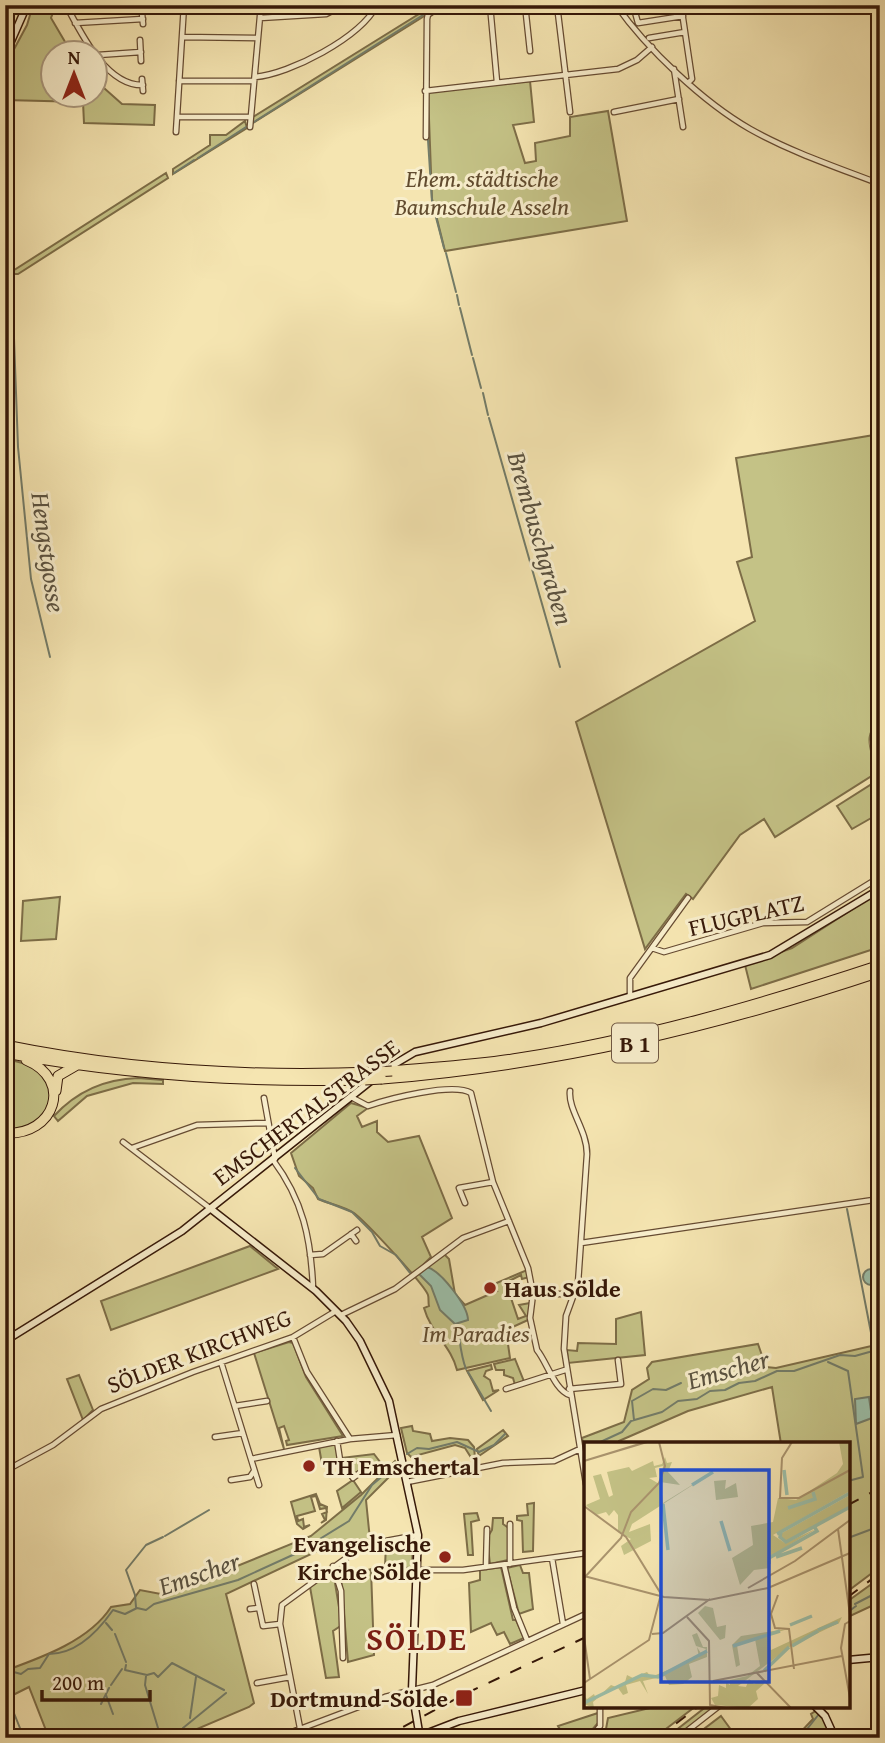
<svg xmlns="http://www.w3.org/2000/svg" width="885" height="1743" font-family="'Gentium Book Plus',serif">
<rect width="100%" height="100%" fill="#f5e5b1"/>
<filter id="stains"><feTurbulence type="fractalNoise" baseFrequency=".00286" numOctaves="4"/><feColorMatrix values="0 0 0 0 .2 0 0 0 0 .09 0 0 0 0 .02 0 0 0 .5 -.17"/></filter>
<radialGradient id="worn" r=".72"><stop offset=".6" stop-color="#630" stop-opacity="0"/><stop offset="1" stop-color="#630" stop-opacity=".3"/></radialGradient>
<path fill="#c4c286" stroke="#7d6d47" stroke-width="2" d="M33,5h23l-5,13 20,34h-19v42h42l1,-14 27,24 33,1 -1,20 -70,-2 -1,-21 -78,-2v-34l22,-41z
M427,9l-1,6 -173,108v-6z
M530,81l4,41 -21,3 12,38 11,-2 -1,-18 35,-7v-19l38,-6 19,110 -182,30 -13,-52 -4,-107z
M245,121l2,7 -74,46v-5l37,-24v-10h16z
M166,173l2,5 -150,96h-10z
M880,434v287c-22,18 -2,33 -7,54l-98,62 -11,-18 -24,16 -47,64 -7,-5 -41,55 -69,-227 179,-101 -18,-59 15,-5 -16,-99z
M875,782l5,8v23l-28,16 -15,-23z
M876,894l4,9v44l-129,42 -6,-24 47,-17z
M60,897l-4,42 -35,2 2,-40z
M5,1059c31,6 45,11 46,45l-20,24 -26,2z
M138,1078l25,2v4l-30,-1 -46,13 -29,25 -4,-5c23,-25 50,-37 84,-38z
M351,1103l17,5 -11,8 5,11 15,-6v11l11,10 31,-6 33,82 -30,19 9,20 -15,15 27,-19 6,6 6,35 10,11 32,-14 -5,-6 35,-15 2,7 -7,2 -1,-4 -12,6 -2,5 11,33 8,-3 -7,-11 11,-2 -2,17 -22,10 4,28 -53,12c-6,-24 -26,-37 -33,-62l5,-2c-1,-4 0,-8 -1,-11 -4,-11 -63,-74 -74,-82 -11,-7 -24,-9 -36,-14l-5,-11 -14,-12 -8,-23z
M250,1246l28,23 -167,61 -10,-29z
M641,1312l4,43 -77,8 -1,-13 10,1 1,-8 38,1v-25z
M289,1342l4,1 13,34 37,59 -56,9 -1,-4 3,-1 -5,-14 -5,2 5,21 -30,-96z
M758,1344l8,23 10,1 104,-24v13l-3,2 3,16v192l-32,24v-147h-67l-9,-57 -84,24 -69,30v3h-33v16l-4,-22 42,-16 8,-32 17,-11 -2,-11 5,-6z
M515,1359l10,25 -10,1 -2,-7 -9,-3v-5h-8l-2,-6z
M491,1365l1,4 -6,2 -2,5 6,4 3,11 6,-1 -16,10 -16,-29z
M79,1375l14,35 -10,10 -16,-41z
M412,1426l1,5 17,3 2,7 18,-3 18,2 6,7 1,11 -3,1 -7,-11 -10,-3 -44,12 -4,-4 -6,-25z
M503,1430l5,6 -29,20 -2,-7z
M336,1444l2,16 -8,-1 -8,5 -3,-17z
M374,1454l10,13 -9,8 -6,-7 -17,6 -11,-16z
M395,1461l4,6 -33,33 4,40 -25,13 -5,-7 -10,-1 -104,49 28,109 -5,4 -73,31h-127l-20,-51 -24,12 2,-29c36,-13 83,-30 104,-63l19,-3 10,-14 26,5 145,-59 50,-41z
M353,1480l8,12 -19,16 -5,-17z
M316,1494l4,10 7,3 -1,13 -5,3 4,-3 -3,-6 5,-2 -1,-4 -6,1 -4,-13 -5,1 4,14 -18,5 1,5 5,-2 1,8 6,-2 -7,4 -6,-5 -6,-22z
M534,1503l-1,48 -10,1 -1,-31 -5,-1v-4l11,-1 -1,-11z
M477,1513l2,7 -8,2 2,33h-5l-4,-41z
M493,1518h10v6l7,5 -2,31 -18,4 -3,-26 5,-8z
M413,1542l-1,26 -27,-1 1,-23z
M520,1565l3,8h6l4,36 -14,5 -12,-46z
M501,1567l12,53h3l8,18 -14,6 -6,-12 -7,3 -6,-12 -20,9 -2,-49 11,-3v-10z
M371,1569l3,86 -26,7 -7,-84z
M333,1571l9,54 -9,6 6,46 -13,1 -16,-91z
M880,1578v24l-32,15v-16z
M658,1706h38l-42,32h-57l9,-9 2,-11z
M707,1706h11l-42,32h-10z
M817,1710l8,9 8,19h-38l18,-19 -2,-5z
M598,1713v10l-13,15h-20l-7,-12z
M721,1716l16,22h-45z"/>
<path fill="#9cbfa9" stroke="#737c69" stroke-width="2" d="M427,1267c14,4 41,39 41,53l-13,4 -15,-14 -9,-24 -12,-12z
M863 1277a8 8 0 1 1 16 0a8 8 0 1 1-16 0Z
M869,1397l3,21 -16,6 -1,-25z"/>
<g fill="none" stroke-linecap="round" stroke-linejoin="round">
<path stroke="#737c69" stroke-width="2" d="M254,122l169,-107
M428,140l4,62 12,46
M198,158l48,-31
M174,173l20,-13
M5,238l4,35
M446,253l10,39
M12,284l6,163 13,132 19,78
M457,295l2,10
M460,308l12,47
M473,358l8,30
M483,393l5,22
M489,418l71,249
M295,1168l24,31 33,13 20,20 8,14 16,9 14,18
M847,1209l26,134
M457,1324c3,14 3,30 9,45
M872,1352l8,40
M828,1362l20,9 15,106 -15,4
M468,1372l23,39
M634,1420l-2,-19 21,-12 13,1 15,-7
M587,1444h7
M596,1444l26,-12 9,-11 31,-9 16,-11 19,-2 13,-8 15,-1 14,-7 16,-2 22,-10h17l46,-16 15,1 25,-7
M407,1454l10,-6 12,1 28,-7 22,10 15,-7 11,-11
M165,1536l44,-26
M848,1538l32,-12
M855,1604l25,-13
M136,1607l-1,-12 -9,-25 20,-25 17,-8
M848,1612l8,-6
M106,1623l6,7
M115,1634l11,28
M126,1665l-1,5 22,5 7,-2 4,4 14,-14 52,27
M146,1676l-1,9 13,43
M5,1679l5,-8 11,3 7,-5 12,-1 9,-14c28,0 50,-24 64,-44l12,4 12,-6 9,2 8,-6 84,-24 59,-27 52,-32 23,-36 26,-22
M111,1685l11,-16
M5,1691l19,47
M106,1695l7,19
M101,1704l8,-16
M190,1718l6,-41
M183,1728l43,-35
M162,1738l-2,-6h18l4,-3
M800,1738l19,-24"/>
<path stroke="#967e5c" stroke-width="10" d="M880,728l-6,15 6,18"/>
<defs>
<path id="street" d="M66,5c15,28 40,81 77,80
M490,5l7,77
M525,5l5,46
M557,5l13,107
M616,5c31,44 87,97 134,124 41,23 86,38 130,55
M633,5l5,18 45,-7
M681,5l11,74 -3,3
M634,8l14,-3
M142,13l1,11
M429,14l13,-9
M260,18l66,-4 4,-2 1,-7
M75,23l68,-4
M182,37l76,1
M649,38l36,-6
M140,40l1,21
M98,55l43,-3
M674,69l9,58
M255,77c35,-3 105,-39 122,-72
M142,79l1,12
M179,81h75
M425,91l193,-22 19,-9 15,-13
M614,112l65,-13
M178,117h72
M250,127l11,-122
M176,132l8,-127
M426,137l1,-118 3,-14
M652,948l12,4 99,-29 44,-1 73,-45
M630,997v-19l58,-80
M570,1091c-2,19 17,39 17,63l-9,129 -12,33 -2,33 22,135
M351,1097l17,9c20,-7 85,-24 103,-13l22,89 35,86 5,26 -3,24 7,32c10,12 18,41 33,45
M264,1098l11,61
M123,1142l88,67
M132,1148l65,-23 70,-2
M273,1160c30,40 38,79 40,128
M465,1203l-6,-15 34,-6
M351,1234l5,7
M581,1243l299,-44
M310,1255l13,-1 34,-24
M533,1294h41
M341,1315l54,-26 68,-51 46,-17
M293,1337l14,35 43,67 47,-4
M221,1362l38,123
M506,1389l59,-19
M569,1389l52,-5 -3,-24
M235,1406l32,-5
M215,1437l28,-4
M337,1441l3,19 13,18 16,-12
M251,1459l99,-20
M5,1471l48,-26 48,-36 92,-37 100,-35 43,-26
M231,1480l19,-3 4,-6
M407,1482l96,-19 51,-2 26,-12
M510,1524v40
M552,1558l11,66
M504,1565l10,43 13,32
M333,1566l8,25 2,67
M486,1567l1,-38
M417,1570h46l123,-17
M254,1584l9,42 17,-2
M250,1609l8,-1
M257,1683l33,-6
M300,1728l-20,-104 2,-19 82,-60 54,-10
M551,1732l4,6
M276,1738l109,-41 48,-12 153,-71
M591,1738l9,-12v-20
M678,1738l41,-32"/>
<path id="secondary" d="M5,55l22,-50
M383,1071l32,-19 126,-29 229,-68 110,-66
M211,1209l105,82 30,30 14,20 29,60 29,134 -6,155 8,48
M5,1341l177,-110 190,-151
M848,1660l32,-3
M815,1706l10,10 10,22
M420,1736l39,-15 127,-31"/>
<path id="highway" d="M5,1045c122,25 246,32 370,27
M5,1053c120,22 239,30 360,27
M392,1071c42,-4 85,-6 127,-13 123,-19 243,-54 361,-93
M382,1079c174,-14 333,-52 498,-107
M56,1091l2,-15 19,-11
M5,1133c50,3 69,-53 21,-73"/>
</defs>
<use href="#street" stroke="#664b32" stroke-width="7"/>
<use href="#secondary" stroke="#361808" stroke-width="9"/>
<use href="#highway" stroke="#361808" stroke-width="11"/>
<use href="#street" stroke="#f8eecc" stroke-width="4.5"/>
<use href="#secondary" stroke="#f8eecc" stroke-width="6"/>
<use href="#highway" stroke="#f5e5b1" stroke-width="9"/>
<path stroke="#361808" stroke-width="2" stroke-dasharray="12 12" stroke-linecap="butt" d="M848,1505l32,-17
M848,1597l32,-24
M382,1738l85,-45 119,-56
M657,1738l42,-32"/>
<defs>
<path id="highway-bridge" d="M375,1072l17,-1
M365,1080l17,-1"/>
</defs>
<use href="#highway-bridge" stroke="#361808" stroke-width="11" stroke-linecap="butt"/>
<use href="#highway-bridge" stroke="#f5e5b1" stroke-width="9"/>
</g>
<g fill="#8f2418" stroke="#f8eecc" stroke-width="2.5">
<circle cx="490" cy="1288" r="7"/>
<circle cx="309" cy="1466" r="7"/>
<circle cx="445" cy="1557" r="7"/>
<rect x="455" y="1689" width="18" height="18" rx="3.5"/>
</g>
<g text-anchor="middle" dominant-baseline="central" stroke-width="6" stroke-linejoin="round" paint-order="stroke">
<rect fill="#f8eecc" stroke="#705843" stroke-width="2" x="612" y="1023.5" width="46" height="39" rx="5"/>
<g font-size="23" font-weight="bold" fill="#361808">
<text x="635" y="1043">B 1</text>
</g>
<g font-size="24" font-style="italic" fill="#614b2e" stroke="#f8eecc">
<text x="482" y="178">Ehem. städtische<tspan x="482" dy="28">Baumschule Asseln</tspan></text>
<text x="476" y="1333">Im Paradies</text>
</g>
<g font-size="24" fill="#361808" stroke="#f8eecc">
<text transform="translate(746 915) rotate(-13)">FLUGPLATZ</text>
<text transform="translate(306 1112) rotate(-37)">EMSCHERTALSTRASSE</text>
<text transform="translate(199 1351) rotate(-21)">SÖLDER KIRCHWEG</text>
</g>
<g font-size="24" font-weight="bold" fill="#361808" stroke="#f8eecc" text-anchor="start">
<text x="504" y="1288">Haus Sölde</text>
<text x="323" y="1466">TH Emschertal</text>
<text x="431" y="1543" text-anchor="end">Evangelische<tspan x="431" dy="28">Kirche Sölde</tspan></text>
<text x="448" y="1698" text-anchor="end">Dortmund-Sölde</text>
</g>
<g font-size="26" font-style="italic" fill="#5a5240" stroke="#f8eecc">
<text transform="translate(541 538) rotate(74)">Brembuschgraben</text>
<text transform="translate(49 552) rotate(82)">Hengstgosse</text>
<text transform="translate(728 1369) rotate(-16)">Emscher</text>
<text transform="translate(199 1573) rotate(-19)">Emscher</text>
</g>
<g font-size="32" font-weight="bold" letter-spacing="2" fill="#7a1f14" stroke="#f8eecc">
<text x="417" y="1638">SÖLDE</text>
</g>
</g>
<g transform="translate(584 1442)">
<rect width="266" height="266" fill="#f5e5b1"/>
<path d="M255,0h11v49l-77,44 12,8 31,-14 -48,29 2,10 -16,2 -14,15 -8,-27 21,-13 -2,-19 22,-4 5,-24 18,2 41,-27 6,-9zM100,10l-19,5 2,6 5,-1 -4,10 12,13 -20,-3 3,-16 -8,2 2,9 -8,1 12,7 2,18 50,-31 -81,52 -3,8 21,-8 1,17 -27,14 -3,-9 10,-7 -13,-7v-17l-4,-5 -5,6 -3,-4 -10,3 -10,-10 14,-6 -7,-23 8,-2 8,23 4,-2 -6,-23 22,-5 3,4 21,-10 1,5 8,-2 3,-7zM142,38l-1,9 11,-6 2,14 -22,3 -2,-19zM266,53v11l-62,35 -7,-2 1,-6zM121,164l8,2 4,19 9,-2 -1,13 -5,2 -22,-27zM258,175l-3,6 -48,23 -53,40 8,1 3,-8 5,5 8,-4 2,4 -8,7 2,8 -10,9 -33,-3 -4,-7 7,-2 1,-11 7,3v-6l4,3v-5l17,-4 13,-10 -5,-27 -18,6 3,20 -4,2 -4,-22 9,-9 47,-7 -20,6 3,15zM113,191l6,14h4v10l-18,7 3,13 -9,7 -14,1 -4,-9 -22,5 5,13 -8,-13 -14,4 2,8 -5,2 -5,-7 -14,5 -11,9 1,6 -10,-4v-8l3,3 7,-5 2,5 15,-14 5,2 9,-5 2,-7 6,3 14,-6 4,5 48,-20 -2,-10 5,8 4,-6 -10,-3 -4,-11z" fill="#c4c286"/>
<path fill="none" stroke="#9cbfa9" stroke-width="3.5" d="M200,28l3,25M108,43l21,-13M79,62l5,46M204,66l27,-9 -2,-7M137,79l9,30M197,90l-1,5 6,5 64,-35M193,92l73,-41M192,115l26,-9M185,122v-6l48,-27 -3,-5M206,183l22,-9M234,188l20,-8M149,204l47,-15M208,204l26,-15M180,229l25,-24M0,261l58,-28 16,2 49,-26"/>
<path fill="none" stroke="#a9936d" stroke-width="2" d="M208,0l-10,16 -2,40h19l51,-28M0,19l63,-19M0,19l62,-19M0,64l42,31 35,57 -12,46 -65,43M254,87l12,86M0,134l80,21 45,3 59,-12 82,-35M0,136l37,-40 10,-26 28,-29 6,-17 -6,-24M164,146l47,-27 55,-41M194,153l-7,19 4,14 14,1 5,40M103,175l22,24 1,64 16,3M266,179l-5,3 -4,24 9,50M68,192l11,-1 47,-34M0,195l6,42M173,231l34,35M129,239l129,-25"/>
<path fill="#1d4ed8" fill-opacity="0.15" stroke="#1d4ed8" stroke-width="3.5" d="M77,28h108v212h-108z"/>
<rect width="266" height="266" fill="none" stroke="#361808" stroke-width="3.5"/>
</g>
<rect width="885" height="1743" fill="none" stroke="#f5e5b1" stroke-width="28"/>
<rect x="7" y="7" width="871" height="1729" fill="none" stroke="#361808" stroke-width="3.5"/>
<rect x="14" y="14" width="857" height="1715" fill="none" stroke="#361808" stroke-width="2"/>
<g transform="translate(74 74)"><circle r="33" fill="#f8eecc" stroke="#aa987e" stroke-width="2"/>
<path d="M0-5L12 26L0 18L-12 26Z" fill="#8f2418"/>
<text y="-10" font-size="19" font-weight="bold" text-anchor="middle" fill="#361808">N</text>
</g>
<path d="M42 1690v10h108v-10" fill="none" stroke="#361808" stroke-width="3.5"/>
<text x="52" y="1690" font-size="21" fill="#361808" stroke="#f8eecc" stroke-width="5" paint-order="stroke">200 m</text>
<rect width="100%" height="100%" filter="url(#stains)"/>
<rect width="100%" height="100%" fill="url(#worn)"/>
</svg>
